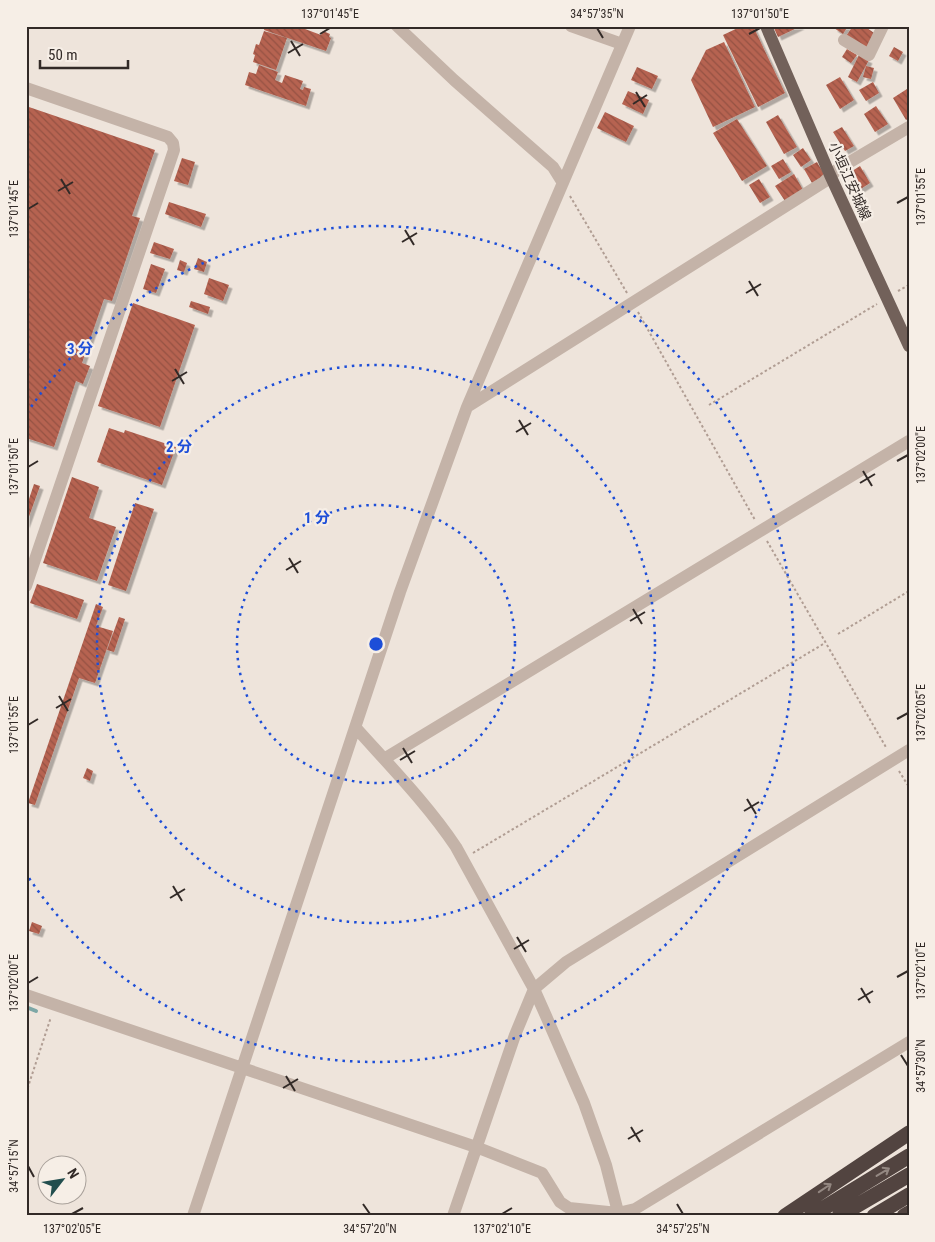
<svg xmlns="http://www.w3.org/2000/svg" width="935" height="1242" font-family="'Roboto Condensed','Noto Sans JP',sans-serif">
<defs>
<pattern id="building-back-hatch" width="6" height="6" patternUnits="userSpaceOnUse" patternTransform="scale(1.25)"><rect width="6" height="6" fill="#b66351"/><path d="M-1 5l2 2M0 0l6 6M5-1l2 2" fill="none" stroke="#955243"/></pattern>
<filter id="shadow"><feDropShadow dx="3.5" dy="3.5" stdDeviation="0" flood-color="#0004"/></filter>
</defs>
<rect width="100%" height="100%" fill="#eee4db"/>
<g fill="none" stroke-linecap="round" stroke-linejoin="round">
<path stroke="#7da7a6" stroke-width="4" d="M26,1007l10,4"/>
</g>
<path fill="url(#building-back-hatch)" filter="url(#shadow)" d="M265,26h32l24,9 2,-4 7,3 -1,3 2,1 -5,13 -62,-21z
M742,26h11l32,67 -27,14 -35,-72z
M773,26h28l-23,11z
M835,26h13l-5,8 -9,-6z
M853,26h11l13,9 -10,15 -21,-14z
M264,31l23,7 -11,32 -23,-8 2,-7 -2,-1 3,-10 3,1z
M724,42l31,65 -42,20 -22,-47 15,-30z
M894,47l9,5 -5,9 -9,-5z
M847,49l10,6 -6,8 -9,-6z
M859,55l10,5 -12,22 -9,-5z
M259,65l19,7 -3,8 7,3 3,-8 18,6 -3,8 3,1 1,-3 7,2 -5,17 -61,-21 4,-13 7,2z
M866,66l8,2 -3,11 -8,-2z
M637,67l21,9 -6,13 -21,-9z
M840,77l14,23 -14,9 -14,-24z
M873,82l6,11 -13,8 -7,-11z
M907,89l2,3v26l-3,2 -13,-22z
M628,91l21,9 -6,14 -21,-10z
M26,106l129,44 -23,66 8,2 -28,83 -8,-2 -22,64 8,3 -7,18 -7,-3 -22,66 -28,-9z
M876,106l12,18 -13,8 -11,-18z
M605,112l29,14 -8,16 -29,-14z
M778,115l19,32 -13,7 -18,-32z
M737,119l30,47 -25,15 -29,-48z
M842,127l12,19 -9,5 -12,-19z
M803,148l8,12 -10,7 -8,-12z
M182,158l13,4 -7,23 -14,-4z
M783,159l8,13 -12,7 -8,-13z
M817,162l8,14 -13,7 -8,-14z
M860,166l10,17 -11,7 -10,-17z
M794,174l9,16 -18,11 -10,-15z
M759,179l11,18 -10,6 -11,-18z
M169,202l37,12 -5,13 -36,-13z
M154,242l20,7 -4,10 -20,-6z
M198,258l9,4 -3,10 -10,-3z
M180,260l7,3 -3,9 -7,-2z
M151,264l14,5 -9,24 -13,-4z
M209,278l20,7 -6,16 -19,-7z
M191,301l19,6 -2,7 -19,-7z
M133,303l62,22 -35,102 -62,-21z
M109,428l15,5 1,-3 51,17 -14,38 -65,-23z
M72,477l27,10 -10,31 27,9 -19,54 -54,-18z
M34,484l6,2 -14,39v-17z
M135,503l19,6 -28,82 -18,-6z
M37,584l47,16 -7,19 -47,-16z
M96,604l7,3 -7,19 17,5 -18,52 -16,-5 -44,127 -7,-2z
M119,617l6,2 -11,33 -7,-2z
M87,768l6,3 -3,10 -7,-3z
M32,922l10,4 -3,8 -10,-3z"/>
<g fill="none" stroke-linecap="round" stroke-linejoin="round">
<path stroke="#b09d93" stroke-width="2" stroke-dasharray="2.5 2.5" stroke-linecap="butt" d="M570,196l57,97
M898,291l11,-6
M638,312l117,208
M709,405l168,-101
M767,541l120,208
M838,634l71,-43
M899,771l10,16
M473,853l352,-210
M26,1093l25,-76"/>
<path stroke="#c4b3a8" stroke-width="12" d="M397,26l57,54 99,87 10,16
M571,26l51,18
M844,40l25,15 14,-29
M26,88l142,49 5,6 1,7 -148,436
M467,407l357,-225 14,-13 71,-42
M356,728c34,38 72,77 100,119l78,142 12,27 38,87 22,62 13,51
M384,759l525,-318
M26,995l450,152 66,26 18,29 9,6 49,5 17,-4 274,-167
M193,1216l207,-624 67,-185 163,-381
M453,1216l62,-181 19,-46 32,-27 343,-212"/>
<path stroke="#72615a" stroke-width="12" d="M766,26l64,149 79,171"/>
<path stroke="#524440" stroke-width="15" d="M785,1216l124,-83
M811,1216l98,-60
M839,1216l70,-41
M874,1216l35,-21
M904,1216l5,-3"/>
</g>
<defs><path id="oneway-shaft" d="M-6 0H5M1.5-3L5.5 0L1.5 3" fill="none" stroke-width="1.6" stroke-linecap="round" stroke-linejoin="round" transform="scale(1.25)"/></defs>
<g stroke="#948882">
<use href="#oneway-shaft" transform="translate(883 1172) rotate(-31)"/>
<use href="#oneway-shaft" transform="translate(825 1188) rotate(-34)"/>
</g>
<path fill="none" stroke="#322a27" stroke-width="2" d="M597,28l6,10M320,34l10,-6M749,34l11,-6M291,41l9,15M288,53l15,-9M636,92l9,15M633,104l14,-9M61,179l9,15M58,191l15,-9M897,203l11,-6M28,209l10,-6M405,230l9,15M402,242l15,-9M749,281l9,15M746,293l15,-9M175,369l9,15M172,381l15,-9M519,420l9,15M516,432l15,-9M897,461l11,-6M28,467l10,-6M863,471l9,15M860,483l15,-9M289,558l9,15M286,570l15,-9M633,609l9,15M630,621l15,-9M59,696l9,15M56,708l15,-9M897,719l11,-6M28,725l10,-6M403,748l9,15M400,760l15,-9M747,799l9,15M744,811l15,-9M173,886l9,15M170,898l15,-9M517,937l9,15M514,949l15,-9M897,977l11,-6M28,983l10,-6M861,988l9,15M858,1000l15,-9M901,1055l7,11M286,1076l9,15M283,1088l15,-9M631,1127l9,15M628,1139l15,-9M28,1166l6,11M363,1204l7,10M677,1204l6,10M72,1214l11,-6M502,1214l10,-6"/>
<g fill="none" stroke="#1d4ed8" stroke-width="2.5" stroke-dasharray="2.5 5">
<circle cx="376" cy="644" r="139"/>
<circle cx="376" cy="644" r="279"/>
<path d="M27 413A418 418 0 1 1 27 875"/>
</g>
<g text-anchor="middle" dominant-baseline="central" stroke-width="4.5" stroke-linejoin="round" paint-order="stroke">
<g font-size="14" fill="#322a27" stroke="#f6eee6">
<text transform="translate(850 181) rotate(66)">小垣江安城線</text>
</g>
</g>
<circle cx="376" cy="644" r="8" fill="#1d4ed8" stroke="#f6eee6" stroke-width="2.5"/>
<g font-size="15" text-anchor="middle" font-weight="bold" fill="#1d4ed8" stroke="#f6eee6" stroke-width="4.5" stroke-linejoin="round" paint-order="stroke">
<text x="80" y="354">3 分</text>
<text x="179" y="452">2 分</text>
<text x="317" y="523">1 分</text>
</g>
<rect width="935" height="1242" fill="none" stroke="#f6eee6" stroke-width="55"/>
<g transform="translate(62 1180) rotate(59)"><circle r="24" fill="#f6eee6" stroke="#a8a09a"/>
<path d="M0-4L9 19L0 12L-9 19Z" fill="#224e4e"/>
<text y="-8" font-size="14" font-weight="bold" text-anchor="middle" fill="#322a27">N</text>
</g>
<path d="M40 60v8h88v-8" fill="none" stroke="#322a27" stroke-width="2.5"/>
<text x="48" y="60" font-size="15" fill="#322a27" stroke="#f6eee6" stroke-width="4" paint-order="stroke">50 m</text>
<rect x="28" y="28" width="880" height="1186" fill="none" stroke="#322a27" stroke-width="2"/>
<g font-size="12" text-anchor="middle" fill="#322a27">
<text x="330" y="18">137°01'45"E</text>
<text x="597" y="18">34°57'35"N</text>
<text x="760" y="18">137°01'50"E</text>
<text transform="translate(921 197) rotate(-90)" y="4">137°01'55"E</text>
<text transform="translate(14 209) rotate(-90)" y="4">137°01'45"E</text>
<text transform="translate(921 455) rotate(-90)" y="4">137°02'00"E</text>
<text transform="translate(14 467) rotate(-90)" y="4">137°01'50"E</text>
<text transform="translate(921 713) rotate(-90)" y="4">137°02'05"E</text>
<text transform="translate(14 725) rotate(-90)" y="4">137°01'55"E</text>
<text transform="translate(921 971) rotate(-90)" y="4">137°02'10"E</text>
<text transform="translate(14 983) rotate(-90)" y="4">137°02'00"E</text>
<text transform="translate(921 1066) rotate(-90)" y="4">34°57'30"N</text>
<text transform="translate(14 1166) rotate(-90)" y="4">34°57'15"N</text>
<text x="72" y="1233">137°02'05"E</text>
<text x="370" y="1233">34°57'20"N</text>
<text x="502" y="1233">137°02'10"E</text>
<text x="683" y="1233">34°57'25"N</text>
</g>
</svg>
